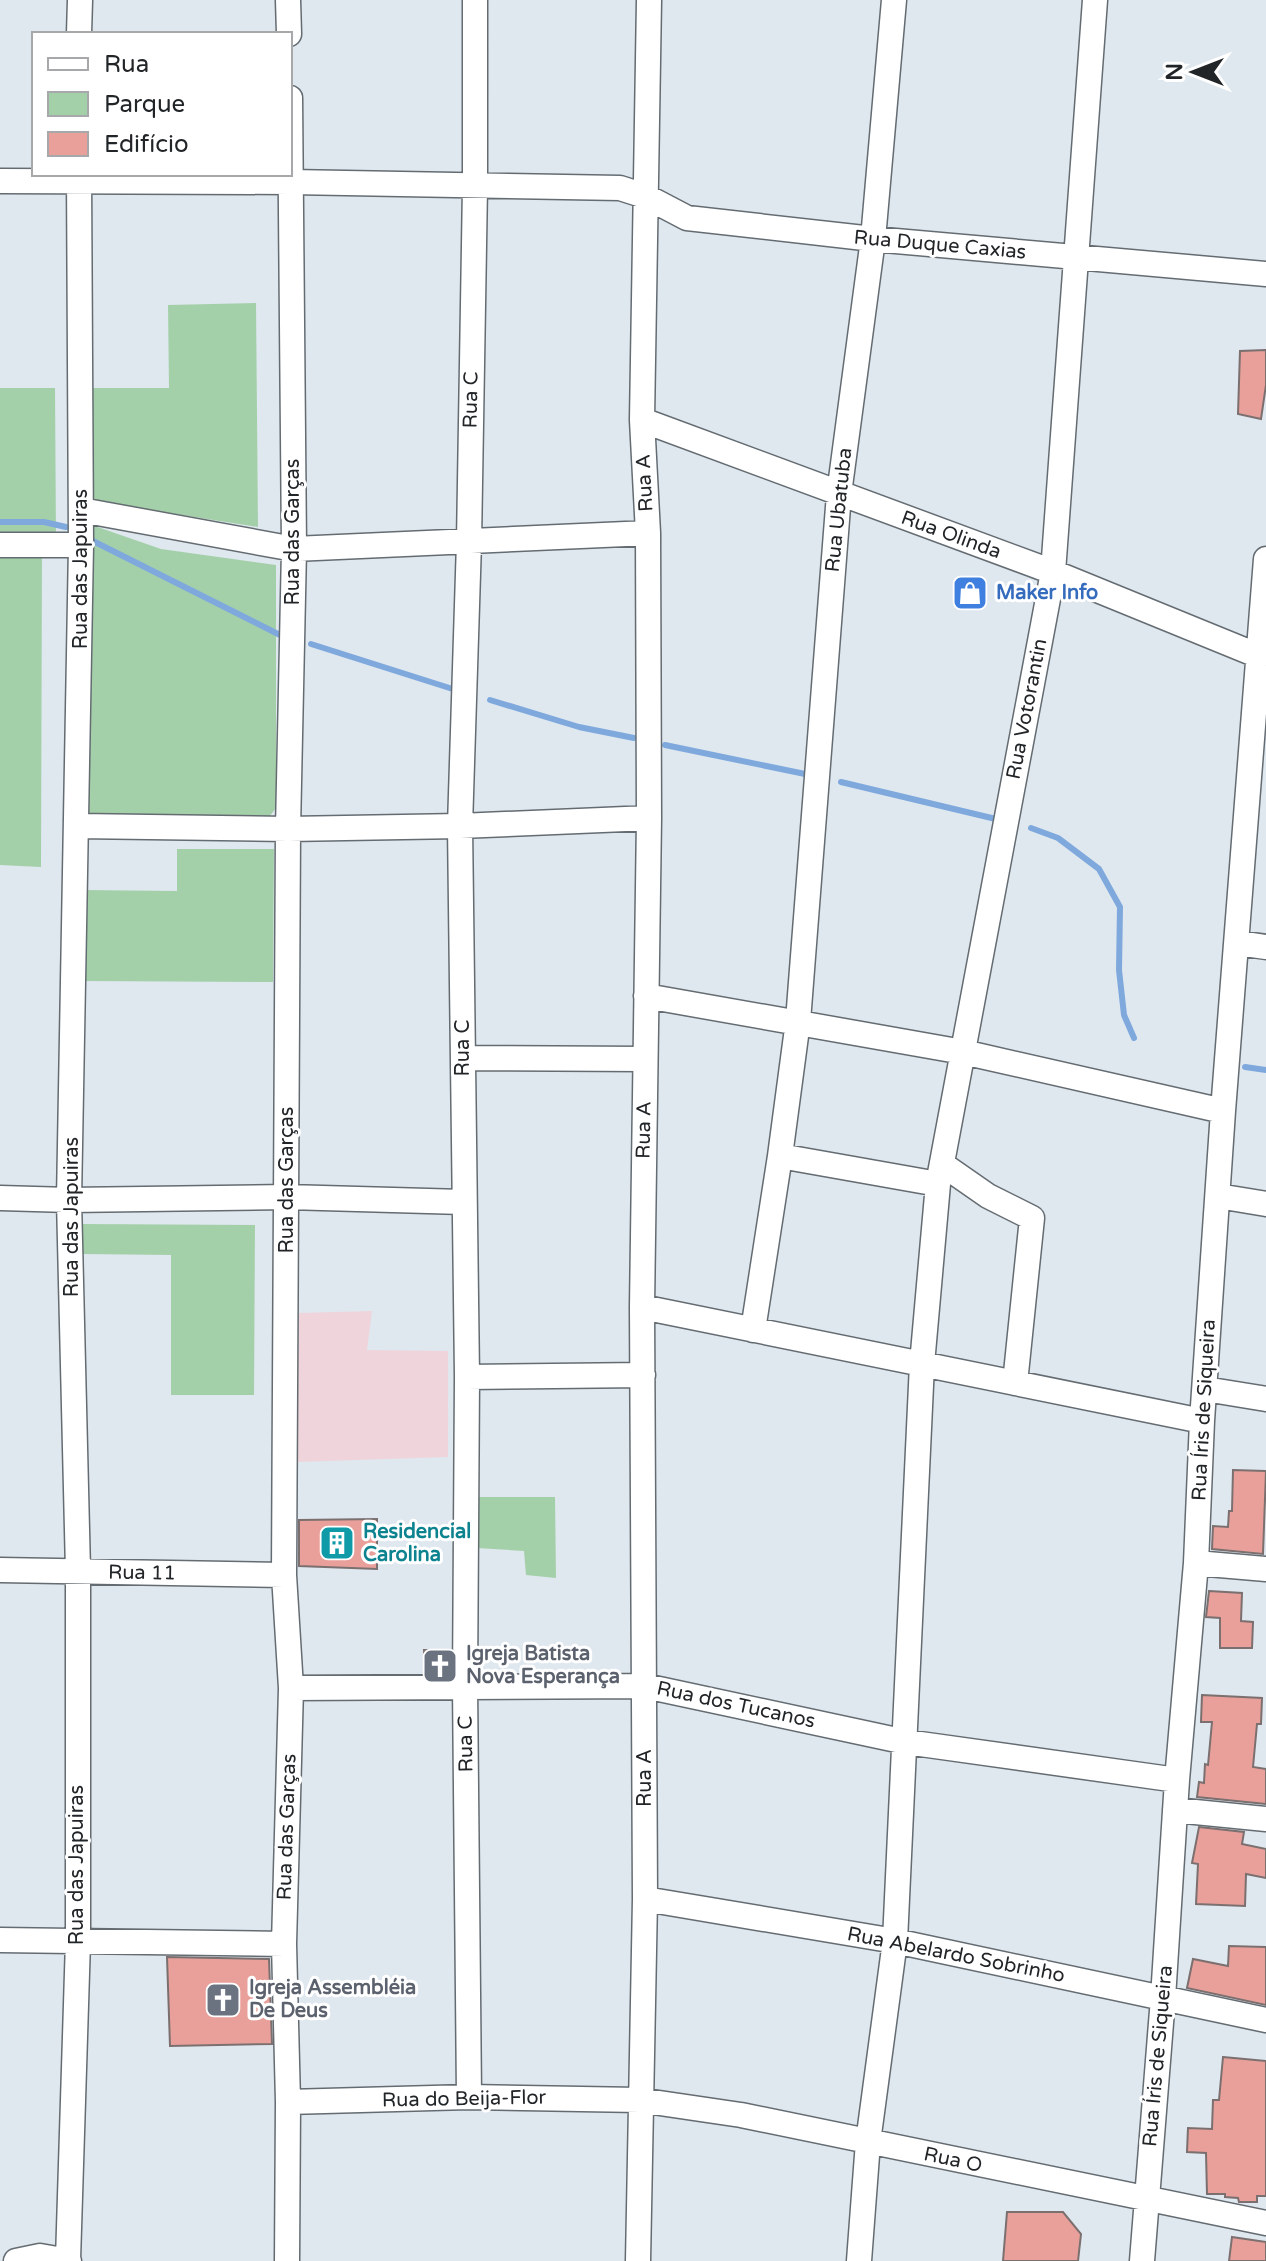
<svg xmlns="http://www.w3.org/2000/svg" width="1266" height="2261" font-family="'Varela Round',sans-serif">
<rect width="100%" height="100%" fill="#dfe7ef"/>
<path fill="#efd5db" d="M372,1311l-5,39 81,1v106l-150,5v-149z"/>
<path fill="#a4d0a9" d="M256,303l2,224 -171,-27 -1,-112h83l-1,-83z
M0,388h55l1,151h-56z
M86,523l75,26 115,16v243l-7,9 -184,-3z
M42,551l-1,316 -41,-2v-313z
M177,849h97l-1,133 -190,-1v-91l94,1z
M83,1224l172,1 -1,170h-83v-140l-88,-1z
M478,1497h77l1,81 -30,-3 -2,-24 -47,-3z"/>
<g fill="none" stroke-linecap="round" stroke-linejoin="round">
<path stroke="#7fa9dd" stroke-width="6" d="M0,522h44l22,5
M93,541l187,94
M311,644l148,47
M490,700l89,27 55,11
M665,745l145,30
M841,782l159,38
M1031,828l27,10 41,31 21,38 -1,63 5,45 10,23
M1245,1067l21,3"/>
</g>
<path fill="#e9a09b" stroke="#7b706f" stroke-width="2" d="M1266,350v35l-5,34 -23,-5 2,-63z
M1233,1470l33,1 -3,83 -51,-5 1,-23 15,1 1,-16h3z
M377,1519v50l-78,-3v-46z
M1209,1591l33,2 -1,28 12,1 -1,26h-32v-30l-14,-1z
M424,1650l26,1v21h-25z
M1202,1695l60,3 -1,26h-4l-4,43 13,2v35l-69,-7 2,-15 5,1 1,-19 3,1 4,-43h-11z
M1199,1827l45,5 -2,12 24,5v29l-20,-4 -1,32 -49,-2 2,-40 -6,-1z
M1229,1946l37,1v58l-79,-17 6,-29 35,7z
M167,1957l102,2 3,85 -102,2z
M1223,2057l43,4v135h-9v6h-18l-1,-4 -13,-1v-3h-18l-1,-41 -19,-1 1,-24 24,1 1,-29h6z
M1007,2212h56l18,22 -3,27h-75z
M1232,2237l34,5v19h-37z"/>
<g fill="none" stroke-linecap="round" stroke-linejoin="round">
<defs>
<path id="minor" d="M288,0l1,34
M79,34l1,-34
M0,181l291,1 329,6 25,8 42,22 186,21 393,35
M642,420l411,152 206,84
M81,510l213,39 354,-16
M0,545h81
M78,826l210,3 172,-3 189,-8
M1238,943l28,4
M646,996l317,56 260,59
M463,1058l182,1
M780,1156l158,28
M942,1164l46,32 44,22 -17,165
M1218,1196l48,8
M0,1198l69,2 218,-3 176,5
M642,1307l560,114
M753,1330l27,-174 18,-135 41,-527 34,-255 21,-239
M467,1377l176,-2
M1205,1389l61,10
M1196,1563l70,6
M0,1570l284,5
M291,1688l354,-2 261,56 271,38
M1175,1810l91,9
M645,1899l250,42 371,79
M0,1940l284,4
M469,2097l-4,-412 2,-308 -7,-551 9,-284 6,-356v-186
M288,2102l181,-5 170,3 102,15 525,108
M68,2260l10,-319v-370l-9,-371 12,-655 -2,-371
M16,2261l24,-5 29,5
M287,2261l1,-159 -4,-158 7,-256 -7,-113 4,-746 6,-280 -4,-451
M638,2261l7,-362 -3,-592 7,-489 -1,-285 -6,-113 7,-420
M859,2261l9,-119 27,-201 27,-577 16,-180 115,-612 42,-572
M1142,2261l21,-263 14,-218 19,-217 6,-142 21,-310 43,-552"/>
</defs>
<use href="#minor" stroke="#646c72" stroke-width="27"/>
<use href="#minor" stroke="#fff" stroke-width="24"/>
</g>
<defs>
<symbol id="shop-square" viewBox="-11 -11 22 22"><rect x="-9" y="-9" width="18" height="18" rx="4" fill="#3f7fe0" stroke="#fff"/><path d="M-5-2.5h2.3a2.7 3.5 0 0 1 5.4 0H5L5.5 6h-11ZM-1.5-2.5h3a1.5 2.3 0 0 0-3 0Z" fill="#fff"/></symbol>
<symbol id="building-square" viewBox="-11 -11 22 22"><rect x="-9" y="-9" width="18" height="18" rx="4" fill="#0f9aa8" stroke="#fff"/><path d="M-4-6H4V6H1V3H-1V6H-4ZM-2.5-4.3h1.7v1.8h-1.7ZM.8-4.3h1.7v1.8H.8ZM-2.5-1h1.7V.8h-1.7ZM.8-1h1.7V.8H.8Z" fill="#fff"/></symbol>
<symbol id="church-square" viewBox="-11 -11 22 22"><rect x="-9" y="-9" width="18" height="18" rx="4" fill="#6b7280" stroke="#fff"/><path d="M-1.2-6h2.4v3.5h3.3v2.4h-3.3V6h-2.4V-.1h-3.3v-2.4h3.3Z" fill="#fff"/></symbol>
</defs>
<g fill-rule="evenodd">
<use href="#shop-square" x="950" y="573" width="40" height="40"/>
<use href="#building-square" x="317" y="1523" width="40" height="40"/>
<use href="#church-square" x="420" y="1646" width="40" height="40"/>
<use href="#church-square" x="203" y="1980" width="40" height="40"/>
</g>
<g text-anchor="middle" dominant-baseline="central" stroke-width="6" stroke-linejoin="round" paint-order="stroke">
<g font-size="20" fill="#222528" stroke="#fff">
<text transform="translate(940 245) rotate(5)">Rua Duque Caxias</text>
<text transform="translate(471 400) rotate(-89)">Rua C</text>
<text transform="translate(645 483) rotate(-93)">Rua A</text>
<text transform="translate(839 510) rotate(-84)">Rua Ubatuba</text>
<text transform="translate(293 532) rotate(-90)">Rua das Garças</text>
<text transform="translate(951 535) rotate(20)">Rua Olinda</text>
<text transform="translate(81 569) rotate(-90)">Rua das Japuiras</text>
<text transform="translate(1027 709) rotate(-79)">Rua Votorantin</text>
<text transform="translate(463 1048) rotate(-90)">Rua C</text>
<text transform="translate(644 1130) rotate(-89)">Rua A</text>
<text transform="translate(287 1180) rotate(-90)">Rua das Garças</text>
<text transform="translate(72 1217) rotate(-90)">Rua das Japuiras</text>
<text transform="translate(1204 1410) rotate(-87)">Rua Íris de Siqueira</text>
<text transform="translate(142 1573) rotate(1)">Rua 11</text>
<text transform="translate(736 1705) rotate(12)">Rua dos Tucanos</text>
<text transform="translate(466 1744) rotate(-91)">Rua C</text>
<text transform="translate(645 1778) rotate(-90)">Rua A</text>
<text transform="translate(287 1827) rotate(-88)">Rua das Garças</text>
<text transform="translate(77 1865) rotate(-90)">Rua das Japuiras</text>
<text transform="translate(956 1955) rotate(11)">Rua Abelardo Sobrinho</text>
<text transform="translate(1158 2056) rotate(-85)">Rua Íris de Siqueira</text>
<text transform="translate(464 2099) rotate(-1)">Rua do Beija-Flor</text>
<text transform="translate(953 2160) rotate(12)">Rua O</text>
</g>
<g font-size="20" font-weight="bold" fill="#366cbe" stroke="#fff" text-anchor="start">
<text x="996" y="593">Maker Info</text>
</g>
<g font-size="20" font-weight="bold" fill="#0d838f" stroke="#fff" text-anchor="start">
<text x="363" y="1532">Residencial<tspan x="363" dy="23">Carolina</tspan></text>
</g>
<g font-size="20" font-weight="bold" fill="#5b616d" stroke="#fff" text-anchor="start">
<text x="466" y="1654">Igreja Batista<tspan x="466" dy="23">Nova Esperança</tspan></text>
<text x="249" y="1988">Igreja Assembléia<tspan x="249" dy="23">De Deus</tspan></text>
</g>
</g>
<rect x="32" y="32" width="260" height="144" fill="#ffffff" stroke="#a7a8a9" stroke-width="2"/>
<rect x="48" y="58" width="40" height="12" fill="#ffffff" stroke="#a7a8a9" stroke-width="2"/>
<text x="104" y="72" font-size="24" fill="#222528">Rua</text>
<rect x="48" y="92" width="40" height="24" fill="#a4d0a9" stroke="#a7a8a9" stroke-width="2"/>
<text x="104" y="112" font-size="24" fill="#222528">Parque</text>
<rect x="48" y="132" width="40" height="24" fill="#e9a09b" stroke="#a7a8a9" stroke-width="2"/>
<text x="104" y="152" font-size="24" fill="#222528">Edifício</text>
<g transform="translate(1194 72) rotate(270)" stroke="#ffffff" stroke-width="6" paint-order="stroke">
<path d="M0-6L14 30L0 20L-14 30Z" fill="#222528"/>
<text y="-12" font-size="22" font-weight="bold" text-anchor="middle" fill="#222528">N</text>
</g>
</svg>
